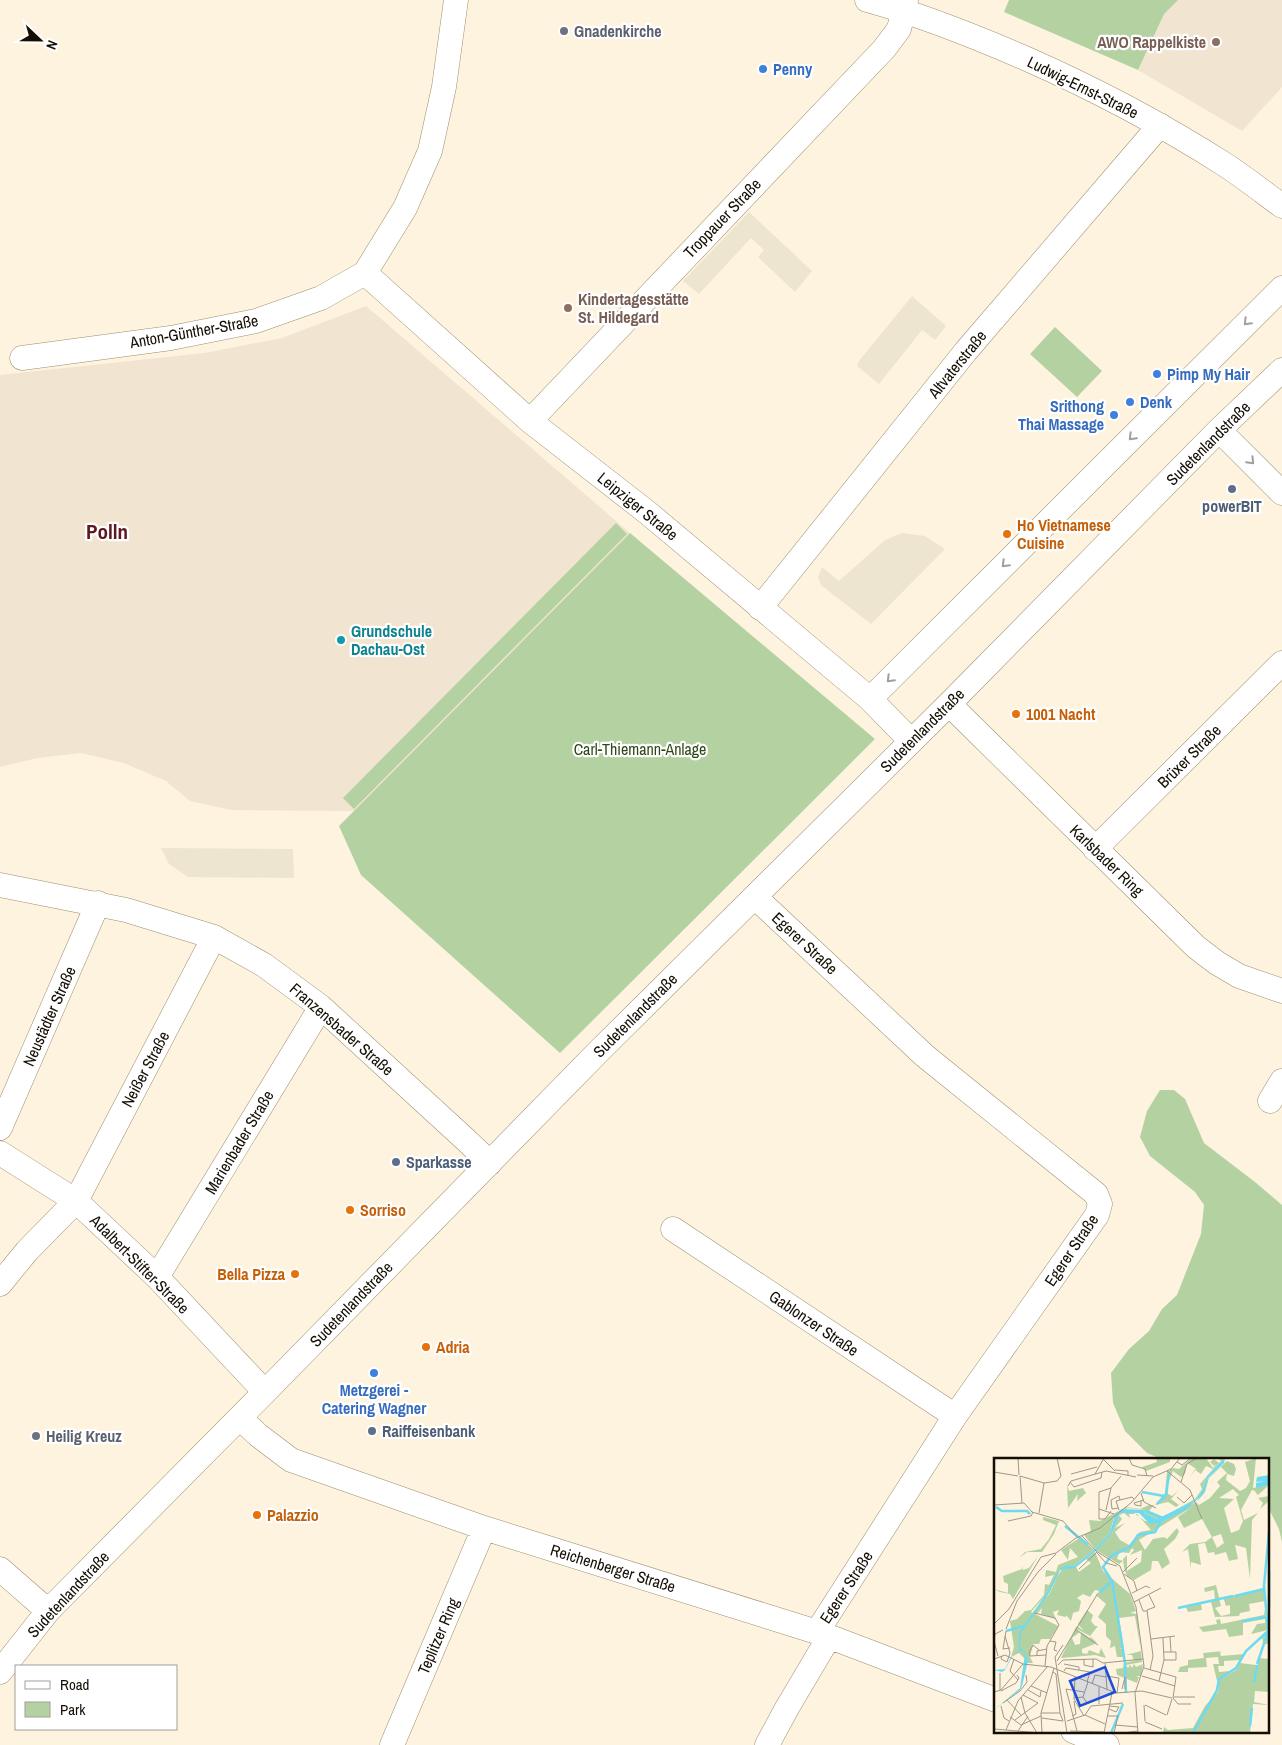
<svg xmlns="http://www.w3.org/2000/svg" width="1282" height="1745" font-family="'Archivo Narrow',sans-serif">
<rect width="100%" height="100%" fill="#fdf3df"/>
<path fill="#eee5d0" d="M749,212l63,59 -17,21 -37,-35 6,-7 -13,-12 -52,56 -16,-13z
M912,296l34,30 -11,14 -13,-10 -43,54 -22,-18 2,-5z
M902,533l23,3 20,13 -74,75 -50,-39 -3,-8 4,-10 17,14 46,-41z
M161,848l132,1 1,29 -106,-1 -19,-13z"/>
<path fill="#f1e4d0" d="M1178,0h104v87l-40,44 -104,-61 26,-57z
M366,306l264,227 -276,278 -122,-1 -42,-9 -24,-20 -42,-18 -43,-10 -44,5 -37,9v-392l205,-22 77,-15z"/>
<path fill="#b4d2a1" d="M1009,0h169l-14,14 -26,56 -134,-58z
M1055,327l47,44 -25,26 -47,-43z
M616,523l11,11 -273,275 -11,-11z
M630,533l245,206 -315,314 -199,-178 -22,-49z
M1160,1090h14l11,9 19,44 51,39 27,23v337l-3,-13 -11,-22v-48h-107l-14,-6 -22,-22 -12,-28 -2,-30 18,-24 20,-18 13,-22 15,-14 24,-61 3,-29 -9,-13 -45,-36 -10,-19 7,-26z"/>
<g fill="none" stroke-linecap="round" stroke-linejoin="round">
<defs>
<path id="minor" d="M867,0c55,15 107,36 160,59 68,30 134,65 197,105 20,13 39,28 58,42
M365,273l165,148 118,92 222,186 41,42
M22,358l149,-20 85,-17 65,-23 44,-25 40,-65 25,-57 14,-64 12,-87
M530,421l354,-372 15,-20 7,-29
M1219,430l63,63
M760,608l206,-257 194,-226
M870,699l412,-411
M949,704l247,243 21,16 22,13 43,15
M1095,849l187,-186
M0,885l126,25 88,27 50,28 57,42 145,133 24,23
M755,897l170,159 171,138 4,10 -3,11 -142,201 -138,216
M1270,1101l12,-20
M0,1128l98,-225
M0,1153l76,48 81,76 108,115
M673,1229l282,187
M157,1277l164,-270
M0,1284l27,-33 49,-50 138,-264
M240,1418l18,17 33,25 193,68 333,104 179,68
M0,1569l48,42
M0,1672l48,-61 217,-219 333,-340 351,-348 270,-274 63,-60
M1073,1731l34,14
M392,1745l92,-217
M767,1745l20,-37 42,-71"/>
</defs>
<use href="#minor" stroke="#9e8e6e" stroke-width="25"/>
<use href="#minor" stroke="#fff" stroke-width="24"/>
</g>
<defs><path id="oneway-chevron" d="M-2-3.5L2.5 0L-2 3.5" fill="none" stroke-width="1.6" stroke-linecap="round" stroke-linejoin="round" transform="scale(1.25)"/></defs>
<g stroke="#a19f9b">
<use href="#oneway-chevron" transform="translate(1247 322) rotate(135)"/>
<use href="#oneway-chevron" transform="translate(1132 437) rotate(135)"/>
<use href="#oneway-chevron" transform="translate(1251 461) rotate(46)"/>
<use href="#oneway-chevron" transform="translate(1005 564) rotate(135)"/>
<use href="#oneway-chevron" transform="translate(890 679) rotate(135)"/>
</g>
<g fill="#6b7280" stroke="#fff" stroke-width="2">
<circle cx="564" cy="31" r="5"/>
<circle cx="36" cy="1436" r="5"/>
</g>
<g fill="#8d6e63" stroke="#fff" stroke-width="2">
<circle cx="1216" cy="42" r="5"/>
<circle cx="568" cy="308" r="5"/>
</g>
<g fill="#3f7fe0" stroke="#fff" stroke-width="2">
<circle cx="763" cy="69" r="5"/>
<circle cx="1157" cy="374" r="5"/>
<circle cx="1130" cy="402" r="5"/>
<circle cx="1114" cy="415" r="5"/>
<circle cx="374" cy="1373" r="5"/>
</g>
<g fill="#5c6f8a" stroke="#fff" stroke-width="2">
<circle cx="1232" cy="489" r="5"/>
<circle cx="396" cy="1162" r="5"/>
<circle cx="372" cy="1431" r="5"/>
</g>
<g fill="#e8710a" stroke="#fff" stroke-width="2">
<circle cx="1007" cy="534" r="5"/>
<circle cx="1016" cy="714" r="5"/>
<circle cx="350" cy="1210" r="5"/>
<circle cx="295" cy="1274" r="5"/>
<circle cx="426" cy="1347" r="5"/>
<circle cx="257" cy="1515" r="5"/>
</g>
<circle fill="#0f9aa8" stroke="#fff" stroke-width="2" cx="341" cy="640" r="5"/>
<g text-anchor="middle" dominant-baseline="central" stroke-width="4.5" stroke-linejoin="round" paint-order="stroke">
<g font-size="16" font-weight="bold" fill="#5b616d" stroke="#fff" text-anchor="start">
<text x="574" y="31">Gnadenkirche</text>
<text x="46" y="1436">Heilig Kreuz</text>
</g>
<g font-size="16" font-weight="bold" fill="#785e54" stroke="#fff" text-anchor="end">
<text x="1206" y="42">AWO Rappelkiste</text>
<text x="578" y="299" text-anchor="start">Kindertagesstätte<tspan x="578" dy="18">St. Hildegard</tspan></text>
</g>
<g font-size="16" font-weight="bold" fill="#366cbe" stroke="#fff" text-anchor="start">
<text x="773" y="69">Penny</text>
<text x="1167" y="374">Pimp My Hair</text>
<text x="1140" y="402">Denk</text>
<text x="1104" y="406" text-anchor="end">Srithong<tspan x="1104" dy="18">Thai Massage</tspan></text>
<text x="374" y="1390" text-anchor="middle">Metzgerei -<tspan x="374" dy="18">Catering Wagner</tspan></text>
</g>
<g font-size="16" fill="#140e04" stroke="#fff">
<text transform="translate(1083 87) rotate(26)">Ludwig-Ernst-Straße</text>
<text transform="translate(722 218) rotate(-46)">Troppauer Straße</text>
<text transform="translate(194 331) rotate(-10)">Anton-Günther-Straße</text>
<text transform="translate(957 364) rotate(-51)">Altvaterstraße</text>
<text transform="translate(1208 443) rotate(-45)">Sudetenlandstraße</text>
<text transform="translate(638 506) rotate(39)">Leipziger Straße</text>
<text transform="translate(922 730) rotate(-45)">Sudetenlandstraße</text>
<text transform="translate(1189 756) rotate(-45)">Brüxer Straße</text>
<text transform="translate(1107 860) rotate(44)">Karlsbader Ring</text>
<text transform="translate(805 943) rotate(43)">Egerer Straße</text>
<text transform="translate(635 1015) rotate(-45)">Sudetenlandstraße</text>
<text transform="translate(49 1016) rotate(-66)">Neustädter Straße</text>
<text transform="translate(342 1029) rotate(41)">Franzensbader Straße</text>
<text transform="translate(145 1069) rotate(-62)">Neißer Straße</text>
<text transform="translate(239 1142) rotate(-59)">Marienbader Straße</text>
<text transform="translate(1071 1250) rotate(-56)">Egerer Straße</text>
<text transform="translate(140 1264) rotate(45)">Adalbert-Stifter-Straße</text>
<text transform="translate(351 1304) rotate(-46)">Sudetenlandstraße</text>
<text transform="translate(814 1323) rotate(34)">Gablonzer Straße</text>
<text transform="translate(613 1568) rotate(17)">Reichenberger Straße</text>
<text transform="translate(846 1587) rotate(-57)">Egerer Straße</text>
<text transform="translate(68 1594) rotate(-47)">Sudetenlandstraße</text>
<text transform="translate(438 1636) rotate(-67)">Teplitzer Ring</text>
</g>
<g font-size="16" font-weight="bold" fill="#4e5e75" stroke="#fff" text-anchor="start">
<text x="1232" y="506" text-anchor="middle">powerBIT</text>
<text x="406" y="1162">Sparkasse</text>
<text x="382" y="1431">Raiffeisenbank</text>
</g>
<g font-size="16" font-weight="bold" fill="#c56008" stroke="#fff" text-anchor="start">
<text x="1017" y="525">Ho Vietnamese<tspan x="1017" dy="18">Cuisine</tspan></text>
<text x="1026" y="714">1001 Nacht</text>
<text x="360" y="1210">Sorriso</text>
<text x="285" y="1274" text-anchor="end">Bella Pizza</text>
<text x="436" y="1347">Adria</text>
<text x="267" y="1515">Palazzio</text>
</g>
<g font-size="16" font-weight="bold" fill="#0d838f" stroke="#fff" text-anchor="start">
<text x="351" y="631">Grundschule<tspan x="351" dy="18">Dachau-Ost</tspan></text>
</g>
<g font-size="16" fill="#2d4716" stroke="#fff">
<text x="640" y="749">Carl-Thiemann-Anlage</text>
</g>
<g font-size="21" font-weight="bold" fill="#5d1820" stroke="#fff">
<text x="107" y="531">Polln</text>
</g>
</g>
<g transform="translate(994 1458)">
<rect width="275" height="275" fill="#fdf3df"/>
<path d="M162,0h14v4l-24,9 -4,-4 15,-5zM198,0h14l7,10 5,-5 -4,3 -4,-4 4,-3 5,4 2,-2 -3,-3h7l-18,18 -5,15 -8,10 -26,16 -11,2 -13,-6 2,-3 -19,-2 -13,9 -4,16 -15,16 -11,-14 7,-4 -2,-11 11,1 26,-14 14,2 9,-4h5l-5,6 14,6 32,-18 7,-10 -2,-5 13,-15 -7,-3 -5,8 -6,-4 -5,7 5,-8 3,1 -11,-7 -2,11 -4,3 -8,-6 -5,12v11l4,2 6,-5 -7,8 8,6 -3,2 -8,-5 -13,3 10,-12 2,-21 6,-4 6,1zM262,0l-3,30 16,-3 -11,10 -2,-2 2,5 11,-2v5l-9,8 3,-6 -5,-5 -3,-7 -3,-1 -11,20 3,10 14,-7 -6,7 -2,59 -4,-31 -11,-3 3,14 -9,2 -3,-9 -11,3 -1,-3 -6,1 -3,-10 -7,1 3,21 -10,-3v7l-3,-20 -6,3 8,-8 15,-2 7,-5 5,11 7,-5 -3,-9 -9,3 -10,-18 -18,9 -6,-11 14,-10 -53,33 6,10 8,-11 11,-2 3,2 10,-11 2,4 -4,7 -11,10 6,14 -8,6 -4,-8h-6l-1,9 -17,10 -7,-4 -3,-8 -1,-9 4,-4v16l14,-9 1,-12 -12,5 4,-5 -2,-2 -3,5 -10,-1 -2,7 6,2 -4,3 -23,-14 16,-17 8,-20 11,-2 14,10 17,1 34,-20 3,3 11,-7 10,-12 -3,-4 10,-9 -6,-6 -12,11 -4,14 -8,10 11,-24 19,-17 7,3 2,5 -2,7 -7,-2 -1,6 14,11 6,-3 4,-7 -5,-19zM239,31l6,6 -3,2 7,24 -4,9 -8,3 -7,-25 10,-9 -15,-1zM130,55l6,5 -1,-4h8l14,16 -11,2 -11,13 -9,-5 -5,-8 10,-9 -10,5 7,-9 -3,-4zM73,27l2,6 14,-3 3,5 -9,8 1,-7 -10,14zM49,59l16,4 -5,13 -12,18h-15l-8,6 6,-6 16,-3 8,-10 7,-14 -13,-5zM87,79l13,13 -20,16h-10l-19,30 -14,16 27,14 -8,13h-9l-2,5h-6l-3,13 3,6h-9l1,-4 -6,-6 -8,4 3,-10 -4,-26 7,-2 8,-8 6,-1 13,-15 1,-11 4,1 5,-10 -9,2 1,-7 10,2 2,-7 20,-8 -8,-9 -2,12 -7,-10zM101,94l8,19 27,23 6,17 -6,2 7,1 5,48 -16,3 2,3 2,-3 2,3 2,-4 2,3 7,-3 -2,12h-5l3,1 -2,6 -20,-8 -1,-6 7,-1 1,-5 13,-3 -3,1 -2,-6h-6l15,-4 -6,-35 -16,2 5,30 -5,1h4l1,8h-7l-2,-11 -5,2 1,-7 -5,-5v-12l-8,-7 8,-13 -9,-8 3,-5 -5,-1 -5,7 -7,-3 -6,4 4,3 -2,10 -6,2 -2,8 -5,-6v-5v7l-9,-2 2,-5 -6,2 3,7 -15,-5 1,-6 -5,6 -4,-2 17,-19 10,-23 16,-3 3,5 12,-9 -5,-4zM44,98l-25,43 -3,-5 -10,-2 -6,-3 14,4v-9l-4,-2 -1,-6 19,-7v-3l1,4 6,-2zM222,127l5,21 -6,2 6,8 9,-2v-9l-4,1 -3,-9 41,-7 1,11 -16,3 1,7 -10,2 -1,3 -24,1 -4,-15 -10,2 1,6 -14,2 -2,-5 29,-7 -1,-10 -9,2 -1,-4zM93,152l6,5 -2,6 4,5h3l-8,10 7,7 -15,6v4l5,1 2,-4 10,4 2,-6 5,10 -11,-3 -34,3 14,-29 5,3 -8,6 3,7 5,-1 1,-12 10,7 -1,-3 -15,-8 2,-2 7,5 -6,-7zM270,152l5,20v14h-6l-1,-9 6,-5 -17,4 6,-10 8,-1v-4l-22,4v12l-14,2 -3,-8 -23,3 -4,-5 18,-3 -1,-4 4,-1 1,5 43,-9zM226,193l1,5 23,-2 -4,6 -16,1v5h-6l1,6 12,-1 -14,10 -4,-17h6l-1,-7 -12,1 1,9 -19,1v4h-10l2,-5 8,-2v-5l16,-2 -1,-5 20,-2zM265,200l10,1v33l-14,-1 -1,11 15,3 -16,-1 -3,29 -87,-1 1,-5 4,3 25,-2 12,-22 13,-14 1,-12 17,-10 4,-7 16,2 -2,20z" fill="#b4d2a1" fill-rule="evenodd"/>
<path d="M231,0l-1,5 -16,15 -4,15 -17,16 -25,13 -12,2 -11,-11h-19l-8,20 -15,17 -22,18 -15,2 -10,22 -29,41 -1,14 6,7 2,7 -6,25 -2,4 -26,20 26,-22 5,-34 -4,-4 -8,5 -8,15 -3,2 -8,-2 11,-1 6,-12 8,-7v-17l29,-42 10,-20 6,-5h10l20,-16 16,-17 5,-18 7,-6 24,1 -2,3 13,6 37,-18 8,-10 5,-15zM275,17v10l-13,3v-5l9,-2 -9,1 1,-5z" fill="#6cdaf1"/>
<path fill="none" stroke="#6cdaf1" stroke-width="2.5" d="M148,34l22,4M163,46l9,-9 3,-21M2,49l6,4h25l3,3M152,53l19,8M71,68l23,19M275,113v36M105,135l13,-12M241,138l29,-7M184,150l55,-12M248,163l24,-4M274,172l-4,-44 5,-54M12,173l18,-5M263,206l11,-32M260,225l3,-18M132,235l-1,-30 -13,-82 -9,-14 8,-11 19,-9 8,-12 17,-3 7,-12M256,268l2,-18M117,275l12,-29M199,275l24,-43 2,-11 17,-11 10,-17 22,-20"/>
<path fill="none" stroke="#a09787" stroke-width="1" d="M24,0l1,17M108,0l13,13M135,0l3,7 13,4 2,7M183,4l5,3 9,-7M121,12l13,1v5M173,13l23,19 12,29M0,14l24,4M77,16l26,-7M101,16l9,-16M143,17l16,1M26,18l24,7 13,-2 4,-5 -4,-18M26,18l2,27M76,24l4,5 27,-9 1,-6M187,24l6,-18 10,-6M74,28l3,-5 35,-10 30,6M147,35l3,9 12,6M183,39l7,6 8,-8M147,43v5l-6,-1 -1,-2 10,-3M0,47l30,-2 8,9 31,9 14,16M124,50l-6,1 -1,-9 8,-4 1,4M105,51l15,5M112,52l5,-22M125,52l-3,-9 16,-4 2,2M117,53l-6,8h-6v-27l12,-4 10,-12M45,55l5,-30M14,63l23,-5 2,-4M88,78l14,15 24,15 16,41 8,59 -9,27 3,40M103,95l9,10 11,3M85,111l18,-17M129,114l14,-14M130,116l10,7 3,10M138,135l14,-7 4,2M145,142l4,11h4M140,144l27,-14M153,152l6,46 -3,14M153,152l8,-3 -6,-12M40,155l21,5 4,7 -12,21 -2,20M0,166l15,-15 32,-52 15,-4 20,-15 24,-10 32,-26 21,-25 18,-8 9,-11M12,171l11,-28 21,-29 18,-18M81,171l23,16M12,173l-3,18 7,-1M176,179l1,15M157,181l24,-3M0,182l1,-6 8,-4M0,183l4,15M56,183l6,1 -2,8 3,1M69,187l-8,12 12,76M45,192l-6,-5 -4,8 1,3 16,-1M8,198l-1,3 6,3 3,-9 -5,-17M43,198v-5l10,-2M0,201l11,-4 18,9 28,3 65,26 26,-2 30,7M20,201l-4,12 8,9M90,201v6l9,2v-8M170,202h12v-8h-12M63,203l41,-68M111,205l2,26M70,206l15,3v3M64,207l5,-5 33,-1 7,4 40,-4M150,210l32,9 -3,21M70,213l2,-3 24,4 -3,10M59,214l3,2 4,39M6,215v17M112,218l13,2 -2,15M148,218l33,10M81,219l-1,22 10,17M165,223l5,-21 -1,-22M98,226l3,-9 11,2M37,228l16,7M128,231l3,-12v12M34,232l12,7 1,-6M7,233l15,-8 3,-5 -2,-3M0,234l7,-2 22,-26M29,237l15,8M27,239l4,16 12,20M89,239l5,-15M180,239h21M80,240l9,-1 4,6M179,240l5,6h13M13,242l14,15M9,245l17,-12 7,-9 -1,-7M105,246v-17M150,247l1,16M151,247l21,10M7,248l3,12 5,3M115,251l7,3 3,-5 -10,-1M47,255h19M91,257l20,9M173,257l5,-16M78,258l4,-2 -2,-13M113,258h11l-4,17M16,259l11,8 20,-9M48,260l21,3 -3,-8M21,262l23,-17M73,263l18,-6 6,-9 32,-3M151,264l17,7M121,267l23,2M0,271l46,4M12,272l12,-29 30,-35M24,273l10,-15M76,273l34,1M83,273l-11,-42 18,3M48,275l-1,-20 13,-45M110,275l8,-40M129,275l15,-2"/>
<path fill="#1d4ed8" fill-opacity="0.15" stroke="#1d4ed8" stroke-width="2.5" d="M111,209l10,25 -35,14 -10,-25z"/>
<rect width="275" height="275" fill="none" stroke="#140e04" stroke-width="2.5"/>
</g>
<rect x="15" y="1665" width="162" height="65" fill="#ffffff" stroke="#a19f9b"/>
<rect x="25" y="1681" width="25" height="8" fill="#ffffff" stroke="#a19f9b"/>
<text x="60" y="1690" font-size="15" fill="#140e04">Road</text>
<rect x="25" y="1702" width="25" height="15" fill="#b4d2a1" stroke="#a19f9b"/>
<text x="60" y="1715" font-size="15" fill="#140e04">Park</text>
<g transform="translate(40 40) rotate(112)" stroke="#ffffff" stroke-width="4" paint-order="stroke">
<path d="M0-4L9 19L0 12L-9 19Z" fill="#140e04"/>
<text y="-8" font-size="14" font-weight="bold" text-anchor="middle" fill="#140e04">N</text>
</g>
</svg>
